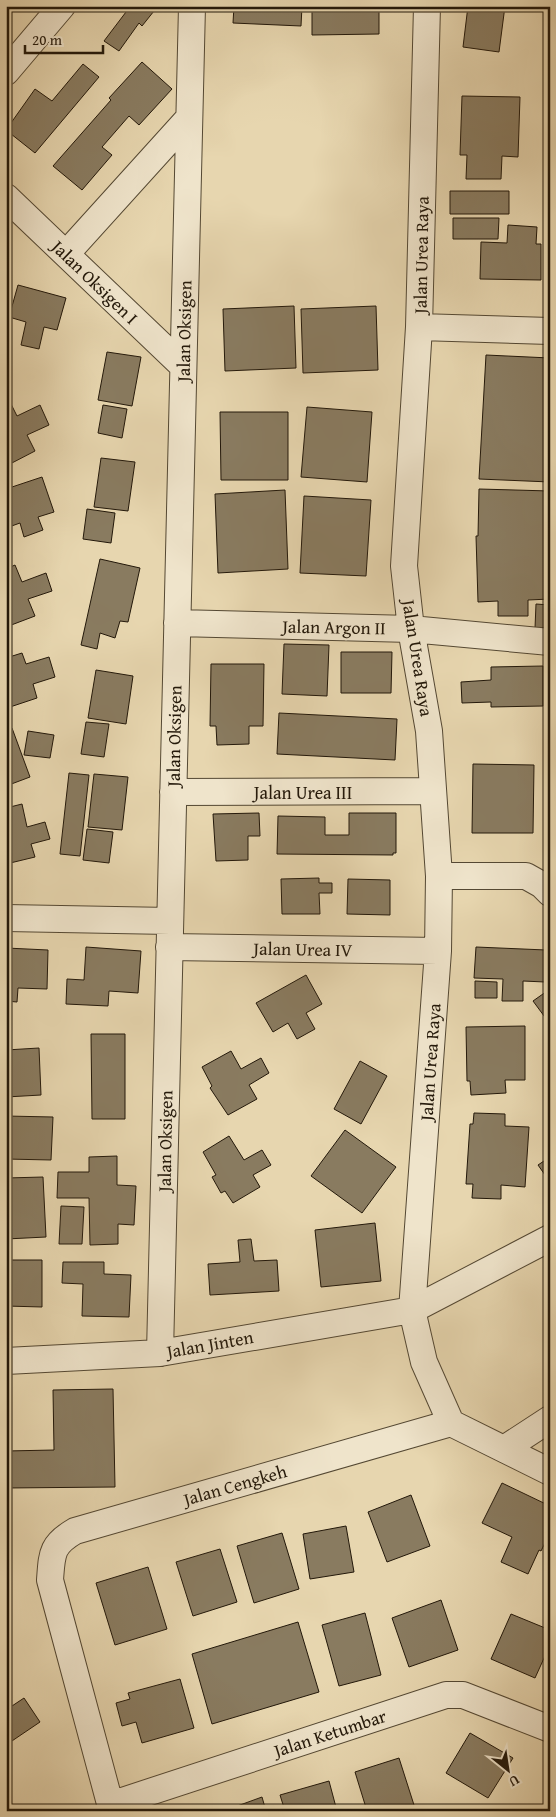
<svg xmlns="http://www.w3.org/2000/svg" width="556" height="1817" font-family="'Gentium Book Plus',serif">
<rect width="100%" height="100%" fill="#e7d6af"/>
<filter id="stains"><feTurbulence type="fractalNoise" baseFrequency=".004" numOctaves="4"/><feColorMatrix values="0 0 0 0 .2 0 0 0 0 .09 0 0 0 0 .02 0 0 0 .5 -.17"/></filter>
<radialGradient id="worn" r=".72"><stop offset=".6" stop-color="#630" stop-opacity="0"/><stop offset="1" stop-color="#630" stop-opacity=".3"/></radialGradient>
<path fill="#897b60" stroke="#23180a" d="M119,6h39l-16,20 -3,-3 -20,28 -15,-10 22,-29z
M234,6h68l-1,20 -68,-3z
M312,6h67v28l-67,1z
M468,6h37l-6,46 -36,-5z
M142,62l30,27 -33,36 -10,-9 -27,31 10,8 -30,35 -29,-24 58,-66 -2,-2z
M83,64l16,13 -64,76 -29,-23 29,-41 17,12z
M462,96l58,1 -2,60 -16,-1 -1,23h-35l1,-24h-7z
M450,191h59v23h-59z
M453,218h46l-1,21h-45z
M508,225l29,2 -1,17h5v36l-61,-1 1,-37 26,1z
M18,285l48,13 -9,32 -13,-3 -5,22 -18,-4 5,-23 -17,-5z
M294,306l2,62 -71,3 -2,-62z
M376,306l2,64 -75,3 -2,-64z
M107,352l34,5 -9,49 -34,-6z
M486,355l64,3v124l-71,-3z
M9,400l8,16 23,-11 9,20 -22,10 8,16 -27,14 -2,-2v-62z
M103,405l24,4 -5,29 -24,-5z
M307,407l65,5 -5,70 -66,-5z
M220,412h68v68h-67z
M101,458l34,4 -7,49 -34,-4z
M42,477l12,35 -16,5 5,13 -19,7 -4,-14 -14,5v-39z
M479,489l71,2v108l-22,1v16h-30v-15l-20,1 -2,-66h2z
M285,490l3,79 -70,4 -3,-79z
M304,496l67,4 -5,76 -66,-3z
M87,509l28,4 -4,30 -28,-4z
M100,559l40,9 -12,54 -8,-1 -5,17 -15,-5 -3,16 -16,-4z
M15,565l7,17 24,-9 6,18 -24,8 7,17 -29,11v-58z
M536,604l14,1v23h-15z
M284,644l45,1 -2,51 -45,-2z
M341,652h51l-1,41h-50z
M22,653l4,11 23,-7 6,20 -22,7 4,14 -30,10 -1,-50z
M211,664h53l-1,62h-14v18l-32,1 -1,-19h-6z
M543,666v40l-52,1v-5l-29,1 -1,-21 30,-2v-13z
M96,670l37,6 -7,48 -38,-6z
M279,713l118,6 -2,41 -118,-6z
M86,722l23,2 -5,33 -23,-3z
M12,728l18,49 -24,9v-56z
M28,731l26,4 -4,23 -26,-3z
M473,764l61,1 -1,68h-61z
M69,773l20,2 -9,81 -20,-2z
M94,774l34,3 -6,53 -34,-3z
M22,804l5,23 18,-5 5,17 -19,5 4,13 -29,7v-56z
M259,813l1,23h-12v24l-32,1 -3,-47z
M349,813h47v40h-3v2l-116,-1 1,-38 47,1v18h24z
M87,829l26,3 -4,31 -26,-3z
M319,878v5h13v10h-13l1,21h-38l-1,-35z
M348,879l42,1v35l-43,-1z
M86,947l55,4 -3,42 -29,-2 -1,15 -42,-2 1,-25 17,1z
M476,947l70,3 -1,32 -22,-1v20h-21l1,-22 -29,-1z
M6,948l42,2 -1,39 -29,-1 -1,14 -11,-1z
M306,975l16,29 -16,9 9,16 -18,10 -9,-16 -15,9 -17,-29z
M475,981l22,1v16h-22z
M550,989v35l-17,-23z
M525,1026v54h-20l1,13 -35,2 -1,-14h-3l-1,-54z
M91,1034h34v85h-33z
M39,1048l2,47 -35,2v-47z
M231,1051l10,18 20,-11 8,15 -20,12 8,14 -29,16 -18,-27 2,-2 -10,-19z
M360,1061l27,15 -26,48 -27,-15z
M474,1113l31,1v12l24,1 -4,60 -24,-2v14l-29,-1 1,-14h-7l4,-60h3z
M6,1116l47,1 -2,43 -45,-1z
M345,1130l51,37 -34,46 -51,-37z
M229,1136l15,24 18,-10 9,15 -18,10 7,12 -27,16 -8,-12 -4,2 -9,-16 4,-2 -13,-23z
M117,1156v29l19,1 -2,39 -16,-1v20l-28,1 -1,-47h-32l1,-26h31v-15z
M550,1157v25l-12,-17z
M43,1177l3,60 -40,2v-61z
M61,1206l23,1 -2,37h-23z
M375,1223l6,58 -60,6 -6,-57z
M251,1239l3,22 23,-1 2,31 -69,4 -2,-31 32,-2 -2,-22z
M6,1260h36v47l-36,-1z
M63,1262h41v12l27,1 -2,42 -47,-1 1,-32 -21,-1z
M113,1389l2,98 -109,1v-37l48,-1 -1,-60z
M502,1483l48,23v27l-9,18 -2,-1 -11,24 -27,-12 11,-25 -30,-14z
M411,1495l19,51 -43,16 -19,-50z
M346,1526l8,46 -44,7 -7,-45z
M282,1533l17,56 -45,14 -17,-57z
M220,1549l17,53 -44,14 -17,-54z
M148,1567l19,62 -52,16 -19,-62z
M441,1600l17,50 -49,17 -17,-49z
M365,1613l16,62 -42,11 -17,-61z
M511,1614l39,16v15l-15,33 -44,-19z
M298,1622l21,70 -107,32 -20,-70z
M180,1679l14,49 -52,15 -6,-21 -14,4 -6,-23 14,-4 -2,-6z
M24,1698l16,24 -34,23v-35z
M470,1733l43,25 -25,40 -42,-25z
M399,1758l15,47 -18,6h-29l-12,-39z
M329,1781l8,30h-52l-5,-16z
M262,1797l4,14h-36l-1,-2z"/>
<g fill="none" stroke-linecap="round" stroke-linejoin="round">
<defs>
<path id="street" d="M427,6l-8,321 -15,239 7,63 18,102 10,145 -1,75 -26,359 12,52 27,61 99,49
M6,72l56,-66
M6,197l177,169
M66,254l123,-136
M419,327l131,4
M177,623l234,6 139,13
M173,792l260,-1
M439,876h87l16,9 8,8
M6,918l164,3
M169,947l269,4
M160,1353l32,-1347
M6,1361l154,-8 252,-43 138,-72
M504,1449l46,-30
M110,1805l336,-110h17l87,34
M112,1811l-62,-231c2,-26 1,-35 25,-49l376,-108"/>
</defs>
<use href="#street" stroke="#544833" stroke-width="28"/>
<use href="#street" stroke="#efe4cb" stroke-width="26"/>
</g>
<g text-anchor="middle" dominant-baseline="central" stroke-width="4" stroke-linejoin="round" paint-order="stroke">
<g font-size="18" fill="#23180a" stroke="#efe4cb">
<text transform="translate(421 255) rotate(-89)">Jalan Urea Raya</text>
<text transform="translate(95 282) rotate(44)">Jalan Oksigen I</text>
<text transform="translate(184 331) rotate(-89)">Jalan Oksigen</text>
<text transform="translate(334 627) rotate(1)">Jalan Argon II</text>
<text transform="translate(418 658) rotate(81)">Jalan Urea Raya</text>
<text transform="translate(174 736) rotate(-89)">Jalan Oksigen</text>
<text x="303" y="792">Jalan Urea III</text>
<text transform="translate(303 949) rotate(1)">Jalan Urea IV</text>
<text transform="translate(430 1062) rotate(-86)">Jalan Urea Raya</text>
<text transform="translate(165 1141) rotate(-89)">Jalan Oksigen</text>
<text transform="translate(210 1344) rotate(-10)">Jalan Jinten</text>
<text transform="translate(235 1485) rotate(-16)">Jalan Cengkeh</text>
<text transform="translate(330 1733) rotate(-18)">Jalan Ketumbar</text>
</g>
</g>
<rect width="556" height="1817" fill="none" stroke="#e7d6af" stroke-width="25"/>
<rect x="8" y="8" width="541" height="1802" fill="none" stroke="#23180a" stroke-width="2.5"/>
<rect x="12" y="12" width="531" height="1792" fill="none" stroke="#23180a"/>
<g transform="translate(508 1770) rotate(150)" stroke="#efe4cb" stroke-width="4" paint-order="stroke">
<path d="M0-4L9 19L0 12L-9 19Z" fill="#23180a"/>
<text y="-8" font-size="14" font-weight="bold" text-anchor="middle" fill="#23180a">U</text>
</g>
<path d="M25 45v8h78v-8" fill="none" stroke="#23180a" stroke-width="2.5"/>
<text x="32" y="45" font-size="15" fill="#23180a" stroke="#efe4cb" stroke-width="4" paint-order="stroke">20 m</text>
<rect width="100%" height="100%" filter="url(#stains)"/>
<rect width="100%" height="100%" fill="url(#worn)"/>
</svg>
